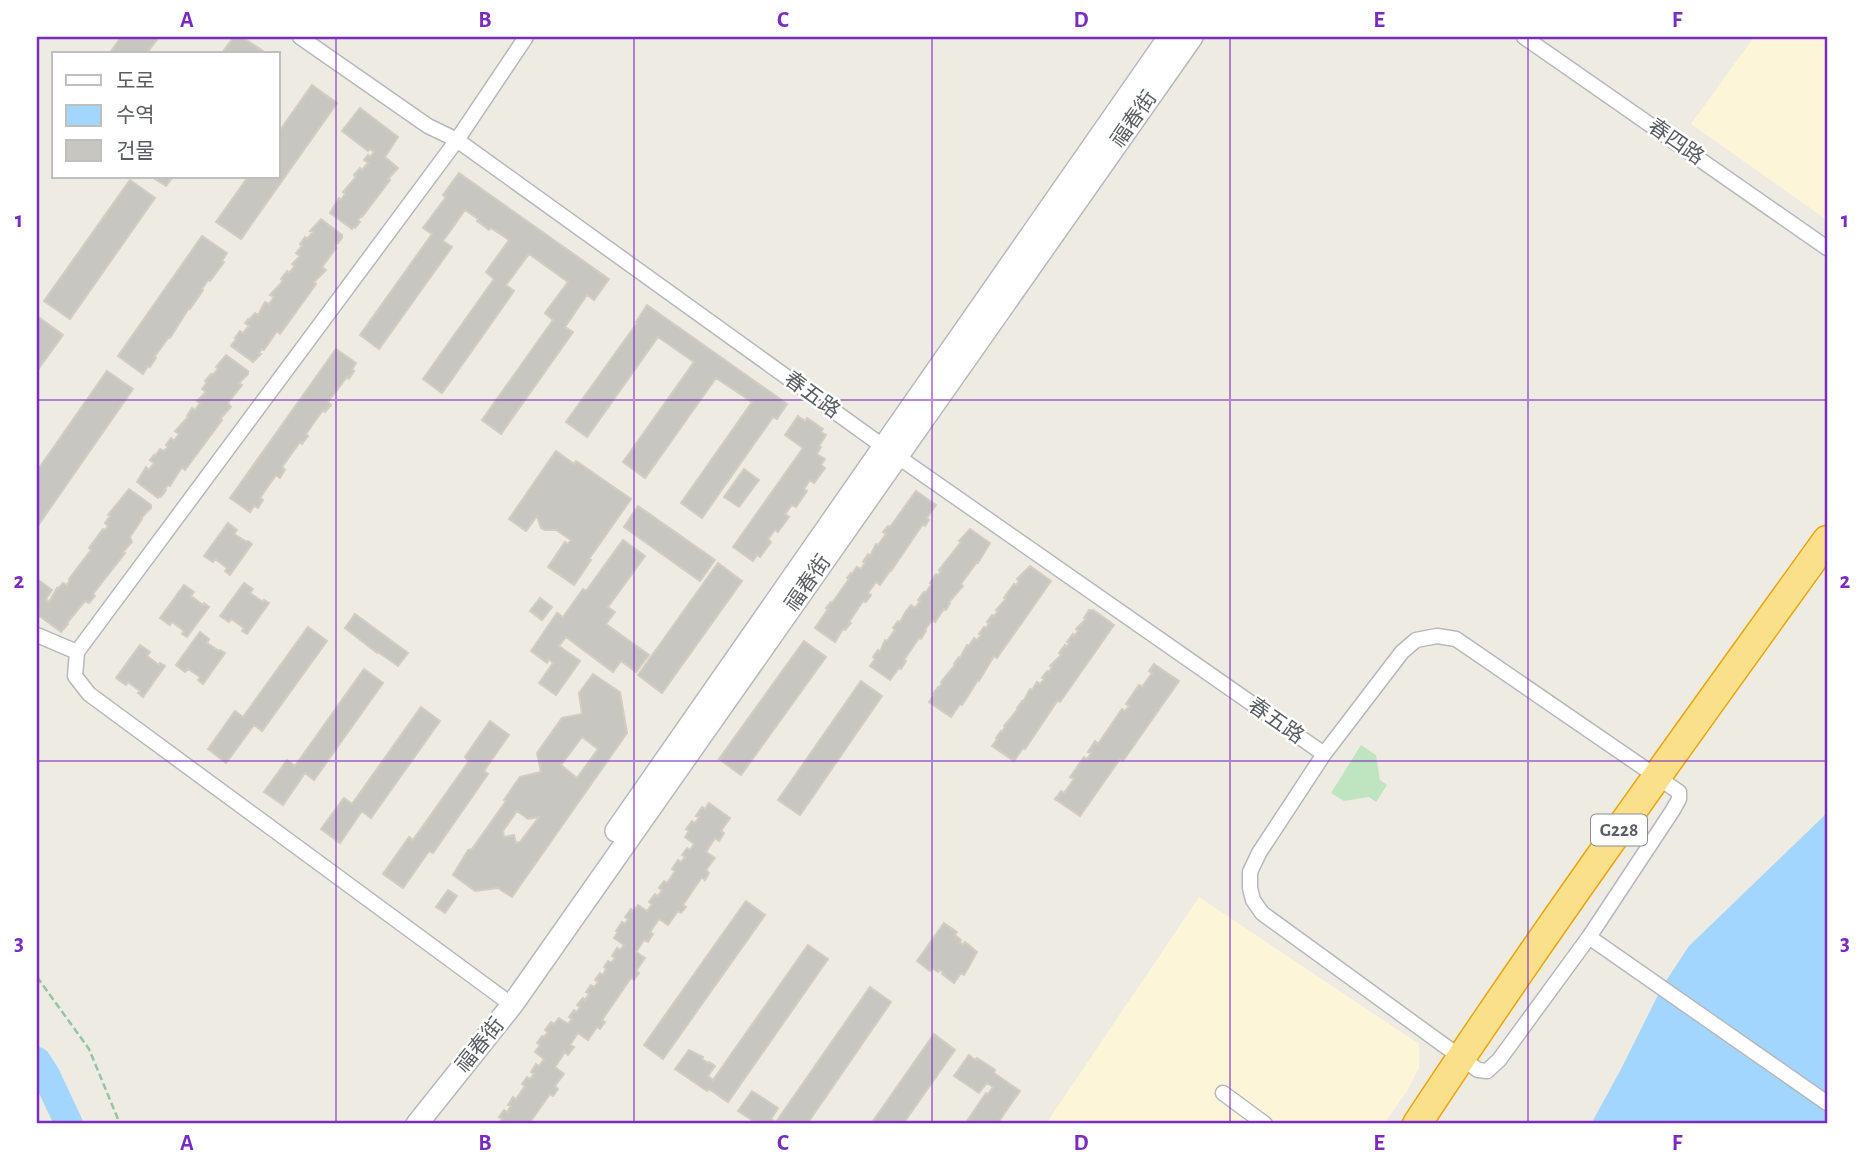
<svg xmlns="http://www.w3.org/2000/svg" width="1864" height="1161" font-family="'Alegreya Sans','Noto Sans KR',sans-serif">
<rect width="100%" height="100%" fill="#eeebe3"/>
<path fill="#fdf5d8" d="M1754,37h73v183l-136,-96z
M1199,897l220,147v24l-12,23 -23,33h-338z"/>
<path fill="#bfe5c0" d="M1361,745l15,10 4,25 7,5 -11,17 -7,-5 -25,4 -13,-8z"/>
<path fill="#a3d6fe" d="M1827,813v311h-236l29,-53 42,-84 27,-41z"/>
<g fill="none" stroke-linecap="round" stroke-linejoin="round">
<path stroke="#a3d6fe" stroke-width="28" d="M37,1061l9,14 23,49"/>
</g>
<path fill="#c8c6c0" stroke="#d2cdc1" stroke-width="2" fill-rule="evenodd" d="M121,37h38l-13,17h-37z
M234,37h8l21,14 -3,3h-39z
M312,85l25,18 -96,136 -25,-17 32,-45h30v-44z
M360,108l38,29 -13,20 13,11 -10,11 2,1 -28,37 -1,-1 -3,4 2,2 -5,6 -2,-1 -1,2 -22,-16 9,-15 2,2 4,-6 -2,-2 13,-15 -2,-2 6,-7 2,2 6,-7 -4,-3 4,-5 2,2 4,-5 -4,-3 -2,2 -26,-20z
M459,173l150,106 -15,21 -7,-5 -22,32 8,5 -72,102 -19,-14 71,-100 -8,-7 23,-31 -39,-28 -23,31 8,6 -72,102 -19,-14 71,-100 -8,-7 23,-32 -18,-12 -2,2 -12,-9 1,-2 -13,-9 -22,31 9,6 -73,102 -19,-14 72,-101 -9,-6 23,-31 -3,-2z
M152,177h21l-7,9z
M130,180l25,18 -85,121 -26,-18z
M321,219l21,16v3l-4,5 -1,-1 -3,5 2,1 -14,19 4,3 -12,12 2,2 -36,50 -3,-3 -13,19 -2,-1 -3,4 2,1 -8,8 -22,-16 5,-7 -1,-1 5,-7 3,2 6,-7 -4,-3 3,-4 1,1 6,-7 3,2 7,-13 4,2 5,-7 -4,-2 13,-14 -2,-2 6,-8 2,2 6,-7 -3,-2 8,-8 -4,-3 6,-7 -2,-2 5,-7 2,2 6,-7 -3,-1z
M202,236l25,17 -5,8 2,1 -14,19 -2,-1 -6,9 1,1 -13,19 -1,-1 -19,30 -1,-1 -14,19 1,2 -6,9 -2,-1 -5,8 -25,-18z
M647,305l140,99 -10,15 -4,-2 -71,101 -21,-15 71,-101 -36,-24 -71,100 -22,-16 71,-100 -36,-25 -71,100 -21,-15 71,-99 -1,-1z
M37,316l26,19 -26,36z
M336,349l20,14 -4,7 2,1 -5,8 -2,-2 -19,25 3,3 -6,7 -2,-2 -17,24 2,2 -6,8 -2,-2 -18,25 3,3 -5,8 -4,-3 -16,23 3,2 -5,8 -4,-2 -4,6 -20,-14z
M226,355l22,16v3l-9,9 3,2 -14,18 3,4 -11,12 2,1 -37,50 -3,-3 -12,19 -2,-1 -3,4 1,1 -5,7 -1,-1 -2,2 -21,-16 9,-15 3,3 5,-7 -4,-3 4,-5 1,1 5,-7 4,2 4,-4 -2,-2 5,-7 3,3 5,-7 -4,-3 13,-14 -1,-1 5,-8 3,2 5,-7 -3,-2 9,-9 -4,-3 5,-7 -2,-1 6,-7 2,1 5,-6 -2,-2z
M107,371l26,18 -96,138v-56z
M798,416l7,5 2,-3 16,11 -2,3 5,3 -7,11 2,1 -4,7 8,5 -4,6 4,3 -11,15 -4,-3 -6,9 3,2 -11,16 -4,-2 -7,9 4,3 -11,15 -3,-2 -7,9 3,3 -11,15 -3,-2 -4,6 -20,-14 70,-99 -18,-13z
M556,451l18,13 2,-3 55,38 -42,60 2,1 -17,25 -26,-18 17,-25 3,2 3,-4 -15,-10h-11l-4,-2 -4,-12 -11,15 -17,-12z
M744,469l15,11 -20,27 -15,-10z
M129,489l22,16v3l-10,10 1,1 -12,18 2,5 -9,10 2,1 -32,41 2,2 -6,7 -4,-2 -18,22 1,1 -7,8 -24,-18v-35l15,11 -6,9 3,3 8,-14 1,1 5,-6 4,2 3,-5 -1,-1 22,-29 -2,-2 14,-19 2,1 3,-4 -3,-3 5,-7 -2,-1z
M916,491l20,14 -9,13 2,2 -4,6 -2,-2 -32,47h-1l-10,14 -4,-3 -8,11 3,2 -5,7 -3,-1 -14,21 2,1 -6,7 -2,-1 -8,13 -20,-14 13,-19 -2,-1 5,-6 1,1 17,-24 -2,-1 4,-5 1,1 5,-7 4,2 4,-6 -2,-1 5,-8 2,2 6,-12 2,1 8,-11 -3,-2 5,-6 2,1z
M638,506l77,54 -15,21 -76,-54z
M228,523l9,7 -3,4 13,8 1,-1 4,3 -22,31 -5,-4 2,-3 -12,-9 -2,3 -9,-6z
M970,529l20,14 -12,20 -1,-1 -16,22 2,2 -14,16 1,1 -4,7 -2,-1 -9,13 -3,-2 -7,10 1,1 -5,8 -2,-1 -15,22 2,1 -5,8 -2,-1 -9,12 -20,-14 5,-7 -2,-2 5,-7 2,2 5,-12 2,1 8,-11 -2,-2 5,-7 2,1 6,-11 5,-6 4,3 5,-7 -2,-1 6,-8 1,1 7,-9 -2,-1 6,-9 2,1 3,-4 -2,-1 22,-28 -2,-1z
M623,540l22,16 -37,51 7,5 -9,12 43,31 -13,17 -15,-11 -8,11 -47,-35 -7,9 21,15 -24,34 -17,-12 14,-20 -4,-4 -2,4 -16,-12 26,-38 6,4 20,-28 3,2z
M718,563l24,18 -80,112 -24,-18z
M1030,566l21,15 -54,77 -3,-2 -15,25 -1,-1 -16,25 -2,-1 -9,13 -22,-15 5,-7 -1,-1 5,-7 1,1 3,-5 -1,-1 14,-17 -1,-1 5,-7 1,1 7,-13 2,1 5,-8 3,2 4,-5 -2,-1 5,-7 2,1 3,-5 -2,-1 5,-7 2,1 4,-5 -2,-1 10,-11 -2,-1 10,-14 2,1 3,-4 -2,-2z
M244,583l9,6 -3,4 13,9 1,-2 5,3 -22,31 -5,-3 2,-3 -13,-9 -2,3 -9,-6z
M184,585l10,7 -3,4 12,9 1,-2 5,4 -22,30 -5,-3 2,-3 -12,-9 -2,3 -10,-7z
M540,598l12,9 -10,13 -12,-9z
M1089,610l2,1 2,-1 21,15 -54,77 -2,-2 -33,49 -2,-1 -9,13 -22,-15 5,-7 -1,-1 5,-7 1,1 3,-5 -1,-1 14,-17 -1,-1 5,-7 1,1 7,-13 2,1 5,-8 3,2 4,-5 -2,-1 5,-7 2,1 3,-5 -2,-1 11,-11 -2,-2 6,-8 1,2 3,-4 -2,-1 6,-8 1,2 4,-5 -2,-2 10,-10 -2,-1z
M355,614l53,39 -10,13 -20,-14 -1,1 -32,-25z
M308,627l19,14 -65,90 -8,-6 -28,38 -18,-14 27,-38 8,6z
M200,632l9,7 -2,4 12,8 1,-1 5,3 -22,31 -5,-4 2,-3 -12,-8 -3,3 -9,-7z
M804,641l22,16 -85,118 -22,-16z
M140,645l10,7 -3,4 12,9 1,-2 5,3 -22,31 -5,-4 2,-2 -12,-9 -2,3 -10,-7z
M1154,664l25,17 -56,80 -3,-2 -40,57 -25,-17 6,-8 3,2 10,-14 -4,-2 14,-20 3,2 4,-6 -3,-1 7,-11 3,3 24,-35 3,2 4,-5 -3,-2 13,-19 3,2 10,-14 -3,-2z
M364,669l19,14 -69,97 -9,-7 -22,32 -19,-13 23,-32 8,6z
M593,674l27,18 7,41 -115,164 -14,-9 -23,3 -22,-16 15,-25 4,-1 34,-48 -2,-1 16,-23 21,-5 -4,-19 25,-35 20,-4 -3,-21zM582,737l16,12 -21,29 -16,-13zM517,811l11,8 11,-2 -19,25 -4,1 -2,-8 -10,2 -1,-6z
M861,681l21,15 -82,119 -22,-15z
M421,707l19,14 -69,97 -9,-7 -22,32 -19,-14 23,-31 8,6z
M490,721l19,14 -25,36 4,3 -55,79 -4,-2 -26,37 -20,-14 26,-37 4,3 56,-79 -4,-4z
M709,803l21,15 -9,13 3,2 -5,8 -4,-3 -9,14 9,6 -9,12 3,3 -4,7 -3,-3 -19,28 3,2 -5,6 -3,-2 -10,14 -9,-6 -9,13 3,2 -5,8 -4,-2 -8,12 9,6 -9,13 3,2 -5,7 -3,-2 -29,42 3,2 -5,7 -3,-2 -9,13 -10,-7 -8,12 4,2 -6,8 -3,-3 -10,15 9,7 -9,12 3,3 -5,7 -3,-2 -19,27 3,2 -1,1h-35l4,-5 -3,-2 5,-7 3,2 4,-6 -3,-1 5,-8 3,2 9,-13 -3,-2 5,-7 3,2 4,-5 -3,-2 5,-8 3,2 5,-7 -9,-7 5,-7 -3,-2 5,-7 2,1 4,-5 -3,-2 6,-8 3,2 5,-6 9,6 4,-5 -3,-2 5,-7 3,2 3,-5 -3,-2 6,-7 2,2 4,-6 -3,-2 5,-7 3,2 4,-5 -3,-2 5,-7 3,2 3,-6 -2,-2 4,-6 3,2 4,-5 -3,-2 5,-8 3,2 4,-5 -10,-7 4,-6 -2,-1 6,-9 3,2 3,-5 -3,-2 6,-8 2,2 5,-6 9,6 5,-7 -3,-2 6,-8 3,2 4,-6 -3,-2 5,-7 3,2 8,-12 -3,-2 6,-9 3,2 4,-5 -3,-2 5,-7 3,2 4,-6 -9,-7 4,-6 -3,-2 6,-8 3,2 4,-6 -3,-1 6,-9 3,2z
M448,890l9,6 -12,17 -9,-6z
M746,901l19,14 -102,144 -19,-14z
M944,923l13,9 -2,3 6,5 -1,2 3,3 2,-3 12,10 -13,23 -3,-2 -7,10 -12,-9 1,-2 -3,-2 -2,2 -6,-4 -2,3 -13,-10z
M808,945l20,14 -100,143 -19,-13 -2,2 -32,-22 14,-19 14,7 -1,2 6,4 1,-1 6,4 -7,10 5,4z
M870,987l21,15 -84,122h-49l-20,-13 14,-20 26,17 -7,11 5,3z
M934,1034l21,16 -52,74h-32z
M969,1055l6,5 2,-2 18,12 -1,3 26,18 -23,33h-32l21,-31 2,1 5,-7 -6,-4 -8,10 -25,-17z"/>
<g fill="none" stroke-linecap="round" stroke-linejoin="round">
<defs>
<path id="street" d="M300,37l128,89 29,14 427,307 440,307
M1524,37l303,211
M37,635l40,17
M1437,636l19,3 223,153v7l-6,11 -84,127 -90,123 -12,11 -9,-1 -216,-157 -9,-13 -3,-12v-16l9,-19 65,-99 78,-102 14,-12z
M1589,937l238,166
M512,1005l-423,-311 -14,-18 2,-24 380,-512 69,-103
M1223,1093l42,31"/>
<path id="secondary" d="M616,831l553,-794
M417,1124l95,-119 680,-968"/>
<path id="highway" d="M1417,1124c131,-199 271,-391 410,-584"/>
</defs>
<use href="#street" stroke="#b5b9bd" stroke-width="17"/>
<use href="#secondary" stroke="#b6babf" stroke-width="24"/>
<use href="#highway" stroke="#eda503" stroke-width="31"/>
<path stroke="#97c4a5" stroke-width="2.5" stroke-dasharray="7 3.5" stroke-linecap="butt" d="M37,977l52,72 31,75"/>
<use href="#street" stroke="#fff" stroke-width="14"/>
<use href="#secondary" stroke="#fff" stroke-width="21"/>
<use href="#highway" stroke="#fbe08c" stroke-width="28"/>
</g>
<path fill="none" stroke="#7b2cbf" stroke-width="2" stroke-opacity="0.55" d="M336,37v1087M634,37v1087M932,37v1087M1230,37v1087M1528,37v1087M37,400h1790M37,761h1790"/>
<g text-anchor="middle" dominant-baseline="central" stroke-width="5" stroke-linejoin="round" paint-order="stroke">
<rect fill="#fff" stroke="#8c8f92" stroke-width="2" x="1591" y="814.5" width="56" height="31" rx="5"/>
<g font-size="19" font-weight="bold" fill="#5b5f63">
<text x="1619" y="830">G228</text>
</g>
<g font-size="21" fill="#5b5f63" stroke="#fff">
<text transform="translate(1134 119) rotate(-55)">福春街</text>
<text transform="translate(1676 142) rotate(35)">春四路</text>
<text transform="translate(812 395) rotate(36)">春五路</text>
<text transform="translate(808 583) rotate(-55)">福春街</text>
<text transform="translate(1276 721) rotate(35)">春五路</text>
<text transform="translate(480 1045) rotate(-51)">福春街</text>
</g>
</g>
<rect width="1864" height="1161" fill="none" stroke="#ffffff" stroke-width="77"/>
<rect x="52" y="52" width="228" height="126" fill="#ffffff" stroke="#bdbfc1" stroke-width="2"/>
<rect x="66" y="75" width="35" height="10" fill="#ffffff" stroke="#bdbfc1" stroke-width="2"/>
<text x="116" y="88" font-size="21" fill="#5b5f63">도로</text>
<rect x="66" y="105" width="35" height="21" fill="#a3d6fe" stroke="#bdbfc1" stroke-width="2"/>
<text x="116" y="122" font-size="21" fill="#5b5f63">수역</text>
<rect x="66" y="140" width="35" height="21" fill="#c8c6c0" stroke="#bdbfc1" stroke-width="2"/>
<text x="116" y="158" font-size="21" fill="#5b5f63">건물</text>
<rect x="38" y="38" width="1788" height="1084" fill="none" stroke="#7b2cbf" stroke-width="2.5"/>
<g font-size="23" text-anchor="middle" font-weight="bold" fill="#7b2cbf">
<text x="187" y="27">A</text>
<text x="485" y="27">B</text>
<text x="783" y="27">C</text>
<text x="1081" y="27">D</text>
<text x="1379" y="27">E</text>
<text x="1677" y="27">F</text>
<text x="19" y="227">1</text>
<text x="1845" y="227">1</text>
<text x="19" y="588">2</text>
<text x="1845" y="588">2</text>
<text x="19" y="950">3</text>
<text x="1845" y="950">3</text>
<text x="187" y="1150">A</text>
<text x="485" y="1150">B</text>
<text x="783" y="1150">C</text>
<text x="1081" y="1150">D</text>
<text x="1379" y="1150">E</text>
<text x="1677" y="1150">F</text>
</g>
</svg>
